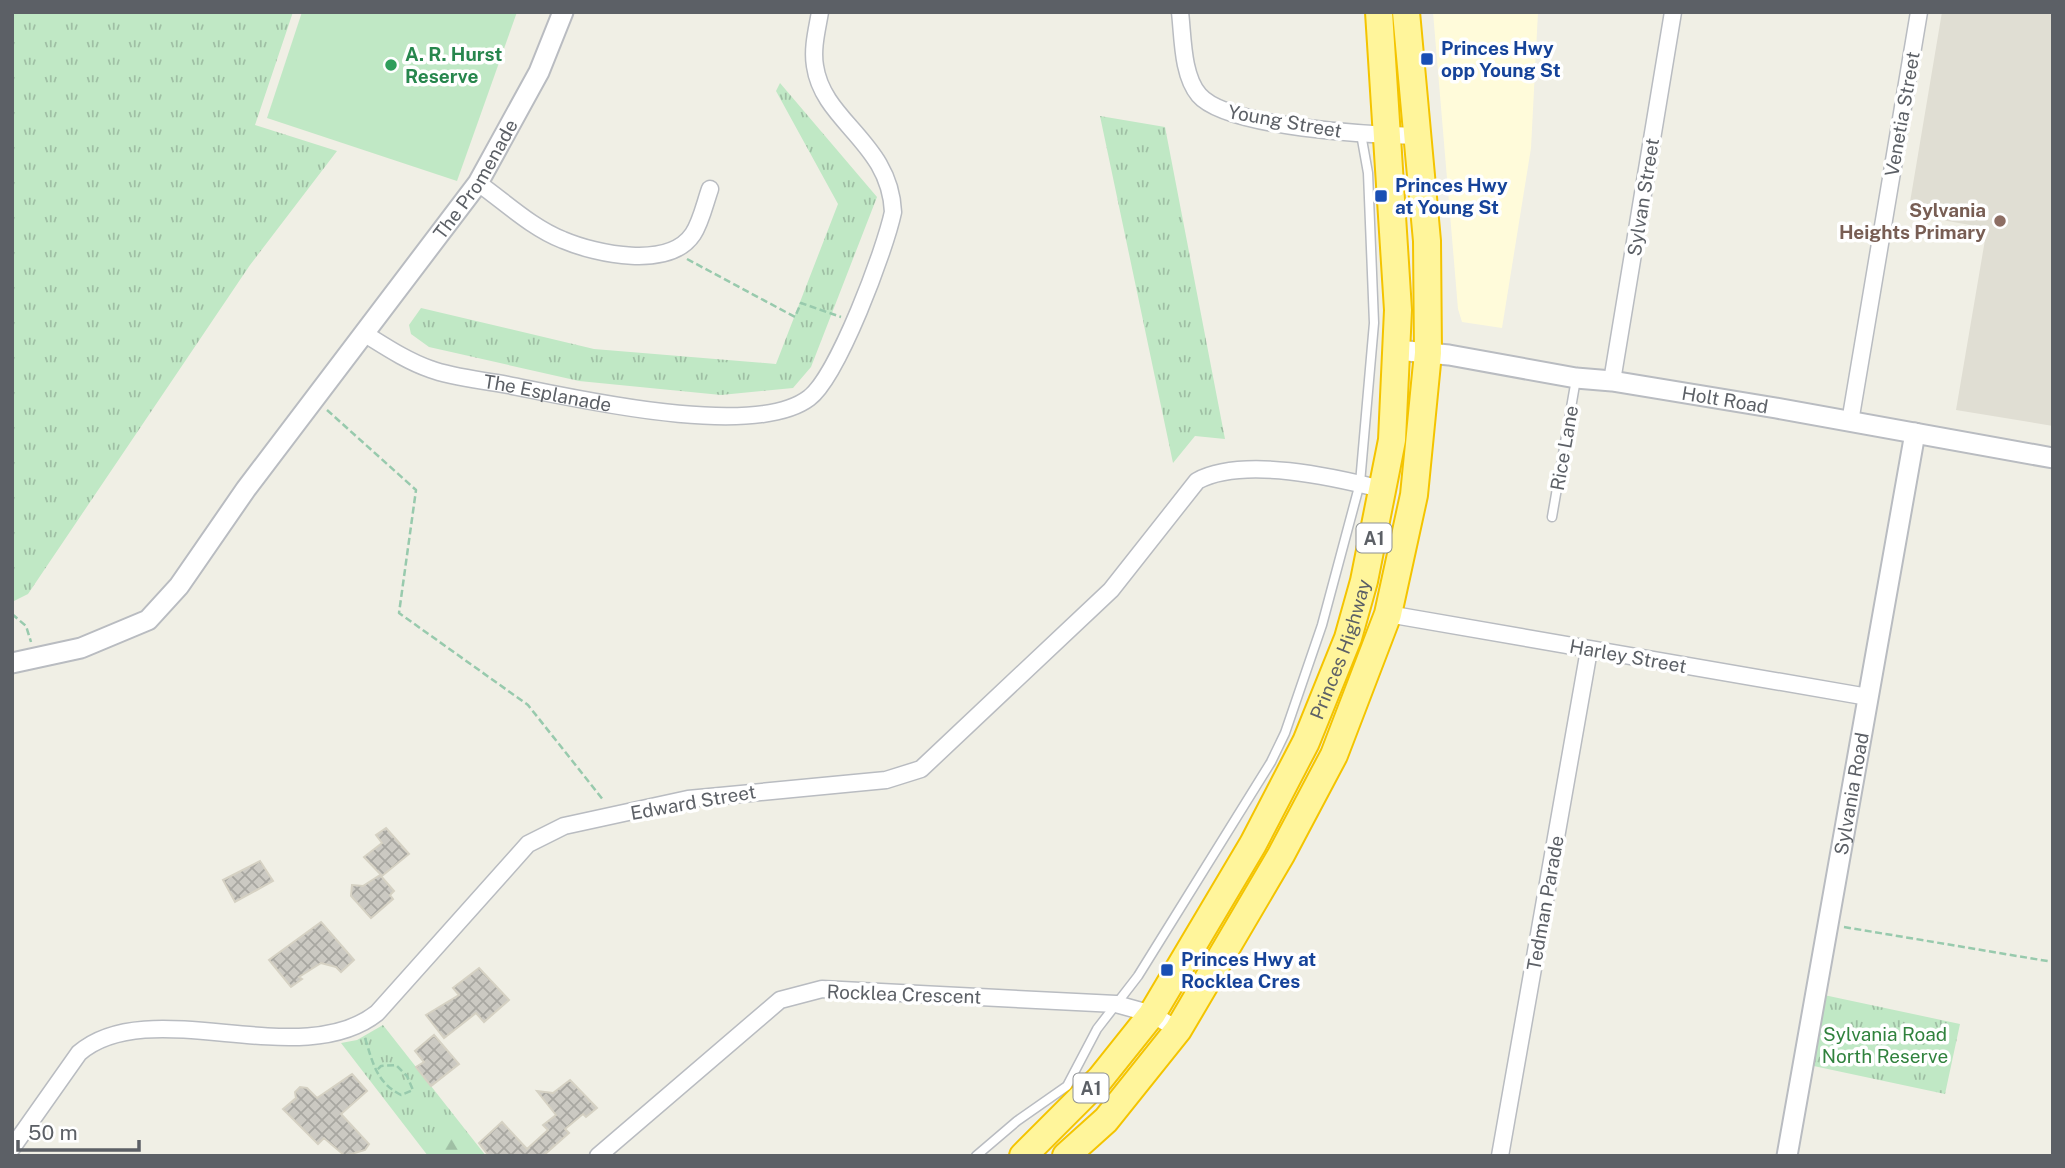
<svg xmlns="http://www.w3.org/2000/svg" width="2065" height="1168" font-family="'Public Sans',sans-serif">
<defs>
<pattern id="grass-tufts" width="24" height="20" patternUnits="userSpaceOnUse" patternTransform="scale(1.75)"><rect width="24" height="20" fill="#c0e8c5"/><path d="M3 7l-1-3M5 7V3M7 7l1-3M15 17l-1-3M17 17v-4M19 17l1-3" fill="none" stroke="#9fbfa4"/></pattern>
<pattern id="forest-firs" width="22" height="20" patternUnits="userSpaceOnUse" patternTransform="scale(1.75)"><rect width="22" height="20" fill="#c0e8c5"/><path d="M5 1l3.5 6h-7zM16 11l3.5 6h-7z" fill="#9fbfa4"/></pattern>
<pattern id="building-cross-hatch" width="8" height="8" patternUnits="userSpaceOnUse" patternTransform="scale(1.75)"><rect width="8" height="8" fill="#cbc9c2"/><path d="M0 0l8 8M0 8l8-8" fill="none" stroke="#a8a7a1"/></pattern>
</defs>
<rect width="100%" height="100%" fill="#f0efe5"/>
<path fill="#fffbda" d="M1433,12h105l-7,136 -29,180 -40,-6 -4,-13z"/>
<path fill="#e0ded3" d="M1942,12h111v414l-97,-16 31,-182 -79,-14z"/>
<path fill="url(#grass-tufts)" d="M12,12h281l-38,113 82,26 -87,114 -222,329 -16,8z
M780,83l97,114 -66,170 -18,21 -72,7 -142,-14 -150,-34 -18,-13 -2,-9 12,-17 173,41 182,15 62,-160 -62,-113z
M1100,116l65,11 60,312 -30,-3 -22,27z
M1824,995l136,29 -15,70 -136,-29z
M383,1025l103,131h-58l-87,-113 16,-3z"/>
<path fill="url(#forest-firs)" d="M450,1137l19,7 10,12h-39l2,-15z"/>
<path fill="#c0e8c5" d="M302,12h215l-60,169 -190,-63z"/>
<path fill="url(#building-cross-hatch)" stroke="#d5d1c3" stroke-width="2" d="M386,828l23,26 -27,22 -18,-19 18,-14 -6,-8z
M260,861l13,20 -38,21 -12,-22z
M380,875l14,16 -4,4 3,4 -22,19 -20,-22 1,-11 11,1z
M321,922l33,38 -13,12 -5,-5 -15,-4 -22,14 3,2 -11,8 -22,-27z
M479,968l30,32 -25,22 -8,-9 -32,25 -18,-23 33,-20 -6,-7z
M434,1035l25,29 -28,22 -15,-19 8,-5 -9,-11z
M352,1074l15,17 -26,23 28,30 -4,6 -20,6 -21,-18 -6,6 -35,-35 13,-11 -1,-6 5,-5 7,1 10,10z
M570,1080l27,28 -11,9 -3,-3 -18,15 4,4 -26,23h-54l-10,-13 23,-21 25,27 21,-19 -5,-5 13,-10 -19,-24 16,2z"/>
<g fill="none" stroke-linecap="round" stroke-linejoin="round">
<defs>
<path id="service" d="M1552,517l24,-138
M976,1156l41,-35 50,-35 30,-57 41,-53 133,-214 14,-29 37,-108 38,-142 14,-160 -6,-150 -7,-39"/>
<g id="minor">
<path d="M1180,12c3,25 2,63 19,83 28,33 175,40 220,41"/>
<path d="M478,183c27,19 54,45 85,57 33,14 106,30 130,-6 8,-12 12,-31 17,-45"/>
<path id="s1" d="M365,334c21,13 42,27 65,35 24,9 53,11 78,16 66,13 246,55 301,13 29,-22 76,-148 84,-186 -3,-70 -70,-90 -78,-146 -3,-18 2,-36 5,-54"/>
<path d="M1612,381l61,-369"/>
<path d="M1850,422l69,-410"/>
<path d="M1388,614l480,83"/>
<path d="M12,1148l67,-95c71,-61 221,21 298,-40l151,-169 36,-18 124,-27 198,-19 35,-11 190,-179 86,-109c46,-25 137,-4 188,9"/>
<path d="M598,1156l182,-156 42,-11 294,15 36,10 26,16"/>
<path d="M1500,1156l89,-506"/>
</g>
<g id="tertiary">
<path id="s2" d="M1397,350l52,5 127,23 36,3 164,27 277,50"/>
<path id="s3" d="M12,663l69,-15 67,-28 31,-34 67,-97 232,-306 61,-111 24,-60"/>
<path id="s4" d="M1787,1156l128,-723"/>
</g>
<g id="trunk">
<path id="s5" d="M1023,1156l77,-77 52,-65 101,-170 53,-102 42,-104 16,-57 28,-141 6,-130 -19,-298"/>
<path d="M1066,1156l40,-36 72,-90 103,-175 53,-100 54,-141 26,-119 14,-142 -1,-112 -21,-229"/>
</g>
</defs>
<use href="#service" stroke="#b9bcc1" stroke-width="11"/>
<use href="#minor" stroke="#b9bcc1" stroke-width="19"/>
<use href="#tertiary" stroke="#b9bcc1" stroke-width="23"/>
<use href="#trunk" stroke="#f4c400" stroke-width="30"/>
<path stroke="#98caad" stroke-width="2.5" stroke-dasharray="7 3.5" stroke-linecap="butt" d="M687,259l108,58 6,-14 40,14
M327,410l89,80 -17,123 129,92 76,96
M12,614l14,12 5,16
M1844,927l209,35
M365,1038c8,25 11,44 36,57l12,-5 -6,-14 -11,-11 -15,1 -5,5"/>
<use href="#service" stroke="#fff" stroke-width="8"/>
<use href="#minor" stroke="#fff" stroke-width="16"/>
<use href="#tertiary" stroke="#fff" stroke-width="19"/>
<use href="#trunk" stroke="#fff59b" stroke-width="26"/>
</g>
<g fill="#1a4fb4" stroke="#fff" stroke-width="2.5">
<rect x="1420" y="52" width="14" height="14" rx="3.5"/>
<rect x="1374" y="189" width="14" height="14" rx="3.5"/>
<rect x="1160" y="963" width="14" height="14" rx="3.5"/>
</g>
<circle fill="#2e9e5b" stroke="#fff" stroke-width="2.5" cx="391" cy="65" r="7"/>
<circle fill="#8d6e63" stroke="#fff" stroke-width="2.5" cx="2000" cy="221" r="7"/>
<g text-anchor="middle" dominant-baseline="central" stroke-width="7" stroke-linejoin="round" paint-order="stroke">
<g fill="#fff" stroke="#8d9094" stroke-width="2">
<rect x="1356.5" y="523.5" width="35" height="29" rx="5"/>
<rect x="1073.5" y="1073.5" width="35" height="29" rx="5"/>
</g>
<g font-size="18" font-weight="bold" fill="#5c6066">
<text x="1374" y="538">A1</text>
<text x="1091" y="1088">A1</text>
</g>
<g font-size="19" font-weight="bold" fill="#164399" stroke="#fff" text-anchor="start">
<text x="1441" y="48">Princes Hwy<tspan x="1441" dy="22">opp Young St</tspan></text>
<text x="1395" y="185">Princes Hwy<tspan x="1395" dy="22">at Young St</tspan></text>
<text x="1181" y="959">Princes Hwy at<tspan x="1181" dy="22">Rocklea Cres</tspan></text>
</g>
<g font-size="19" font-weight="bold" fill="#27864d" stroke="#fff" text-anchor="start">
<text x="405" y="54">A. R. Hurst<tspan x="405" dy="22">Reserve</tspan></text>
</g>
<g font-size="19" fill="#5c6066" stroke="#fff">
<text transform="translate(1902 114) rotate(-80)">Venetia Street</text>
<text transform="translate(1285 121) rotate(10)">Young Street</text>
<text stroke="none"><textPath href="#s3" startOffset="693">The Promenade</textPath></text>
<text transform="translate(1643 197) rotate(-81)">Sylvan Street</text>
<text stroke="none"><textPath href="#s1" startOffset="194">The Esplanade</textPath></text>
<text stroke="none"><textPath href="#s2" startOffset="332">Holt Road</textPath></text>
<text transform="translate(1564 448) rotate(-80)">Rice Lane</text>
<text stroke="none"><textPath href="#s5" startOffset="604">Princes Highway</textPath></text>
<text transform="translate(1628 656) rotate(10)">Harley Street</text>
<text stroke="none"><textPath href="#s4" startOffset="368">Sylvania Road</textPath></text>
<text transform="translate(693 802) rotate(-10)">Edward Street</text>
<text transform="translate(1545 903) rotate(-80)">Tedman Parade</text>
<text transform="translate(904 994) rotate(2)">Rocklea Crescent</text>
</g>
<g font-size="19" font-weight="bold" fill="#785e54" stroke="#fff" text-anchor="end">
<text x="1986" y="210">Sylvania<tspan x="1986" dy="22">Heights Primary</tspan></text>
</g>
<g font-size="19" fill="#30823d" stroke="#fff">
<text x="1885" y="1034">Sylvania Road<tspan x="1885" dy="22">North Reserve</tspan></text>
</g>
</g>
<rect width="2065" height="1168" fill="none" stroke="#5c6066" stroke-width="28"/>
<path d="M18 1140v10h121v-10" fill="none" stroke="#5c6066" stroke-width="3.5"/>
<text x="28" y="1140" font-size="21" fill="#5c6066" stroke="#ffffff" stroke-width="5" paint-order="stroke">50 m</text>
</svg>
